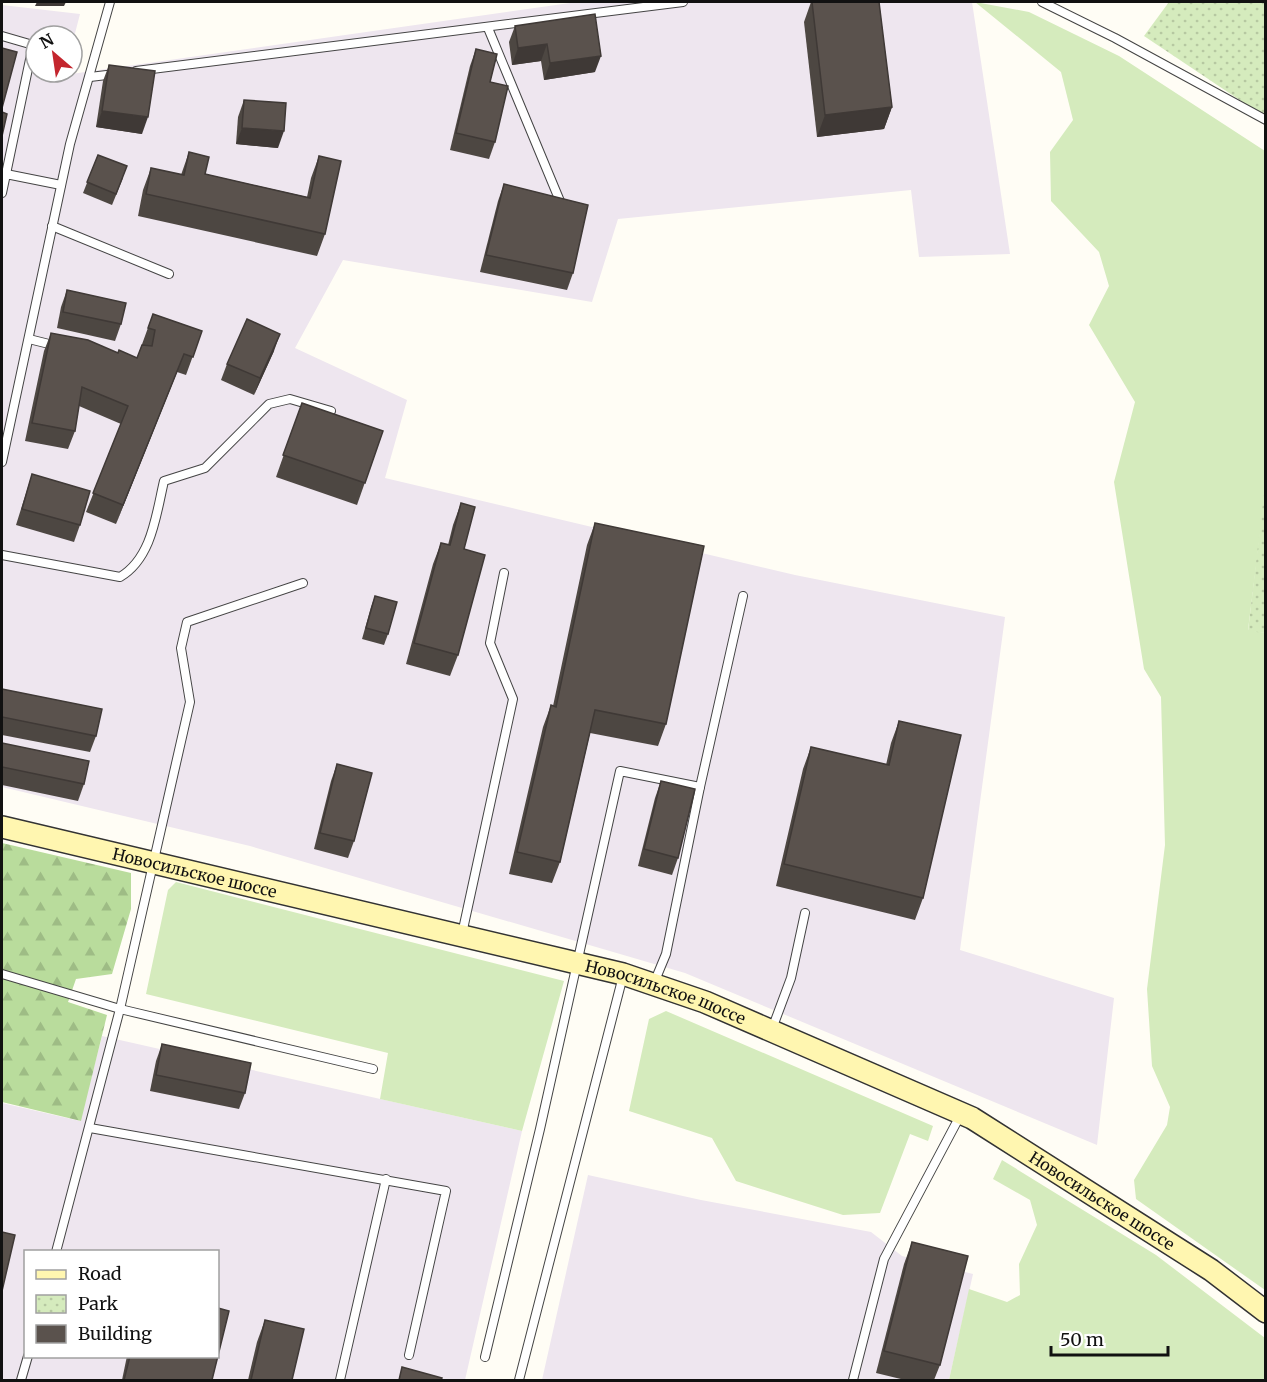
<svg xmlns="http://www.w3.org/2000/svg" width="1267" height="1382" viewBox="0 0 1267 1382" font-family="Merriweather,serif">
<style>
.industrial{fill:#eee6ef;fill-rule:evenodd}
.grass{fill:#d5ebbd}
.forest{fill:url(#forest-firs)}
.park{fill:url(#park-dots)}
.lines{fill:none;stroke-linecap:round;stroke-linejoin:round}
.lane-casing{stroke:#444;stroke-width:10}
.secondary-casing{stroke:#333;stroke-width:24}
.lane{stroke:#fff;stroke-width:8}
.secondary{stroke:#fff6b0;stroke-width:21}
.wall{fill:#4d4742}
.shaded-wall{fill:#3f3936}
.building{fill:#5a524d;stroke:#3f3936;stroke-width:1.5}
.labels{text-anchor:middle;stroke-width:6;stroke-linejoin:round;paint-order:stroke}
.street-label{font-size:16px;fill:#111;stroke:#fff}
</style>
<defs>
<pattern id="forest-firs" width="22" height="20" patternUnits="userSpaceOnUse" patternTransform="scale(1.5)"><rect width="22" height="20" fill="#b9dc9c"/><path d="M5 1l3.5 6h-7zM16 11l3.5 6h-7z" fill="#9ebc85"/></pattern>
<pattern id="park-dots" width="8" height="8" patternUnits="userSpaceOnUse" patternTransform="scale(1.5)"><rect width="8" height="8" fill="#d5ebbd"/><path d="M2 2h.1M6 6h.1" fill="none" stroke="#b6c8a1" stroke-width="1.8" stroke-linecap="round"/></pattern>
</defs>
<rect width="100%" height="100%" fill="#fffdf5"/>
<g class="industrial">
<polygon points="577,2 972,2 1010,254 919,257 911,190 618,219 592,302 343,260 295,348 407,400 385,478 795,575 1005,617 960,950 1114,998 1097,1145 685,973 250,846 2,787 2,5 80,14 72,45 72,36 36,36 36,72 65,72 64,75"/>
<path d="M 102,1036 L 522,1131 L 465,1380 L 2,1380 L 2,1103 L 80,1121 ZM 26,1252 L 218,1252 L 218,1356 L 26,1356 Z"/>
<polygon points="588,1175 701,1200 871,1232 902,1256 973,1274 949,1380 542,1380"/>
</g>
<g class="grass">
<polygon points="975,2 1029,12 1119,56 1265,151 1266,486 1248,630 1266,633 1265,1290 1136,1199 1134,1180 1167,1125 1170,1107 1152,1066 1147,989 1165,845 1161,697 1144,669 1114,482 1135,402 1089,325 1109,286 1099,252 1051,201 1050,152 1073,120 1061,72"/>
<polygon points="176,882 564,981 522,1131 380,1099 388,1053 146,994 168,890"/>
<polygon points="666,1011 933,1126 928,1141 910,1134 880,1213 843,1215 736,1181 712,1138 629,1111 649,1019"/>
<polygon points="1002,1160 1156,1255 1265,1338 1265,1380 949,1380 969,1289 1007,1302 1020,1295 1019,1264 1037,1225 1030,1200 993,1179"/>
</g>
<polygon class="forest" points="2,843 131,873 131,909 112,974 76,979 68,1002 107,1015 81,1121 2,1102"/>
<g class="park">
<polygon points="1169,2 1265,2 1265,117 1144,36"/>
<polygon points="1265,486 1265,633 1248,631"/>
</g>
<g class="lines">
<defs>
<g id="lane">
<polyline points="1042,2 1115,38 1266,120"/>
<polyline points="488,28 562,206"/>
<polyline points="2,36 33,45 6,174 2,173"/>
<polyline points="136,71 683,2"/>
<polyline points="90,77 115,74"/>
<polyline points="2,193 6,174 61,185"/>
<polyline points="52,226 169,274"/>
<polyline points="29,339 57,346"/>
<polyline points="2,462 70,144 110,2"/>
<path d="M 2,555 L 120,577 C 152,558 156,515 164,481 L 205,468 L 269,404 L 290,399 L 331,411"/>
<polyline points="700,787 743,596"/>
<polyline points="462,934 513,699 490,643 504,573"/>
<polyline points="2,974 120,1009 373,1069"/>
<polyline points="772,1029 791,978 805,913"/>
<polyline points="90,1128 446,1191 409,1355"/>
<polyline points="56,1252 120,1009 190,702 181,648 187,622 303,583"/>
<polyline points="485,1357 540,1129 620,771 700,787 666,954 654,983"/>
<polyline points="21,1380 28,1356"/>
<polyline points="340,1380 386,1179"/>
<polyline points="519,1380 623,976"/>
<polyline points="853,1380 884,1259 961,1114"/>
</g>
<g id="secondary">
<path id="s1" d="M 2,827 L 623,974 L 705,1002 L 972,1118 L 1211,1270 L 1266,1312"/>
</g>
</defs>
<use href="#lane" class="lane-casing"/>
<use href="#secondary" class="secondary-casing"/>
<use href="#lane" class="lane"/>
<use href="#secondary" class="secondary"/>
</g>
<g class="wall">
<polygon points="811,2 879,2 892,107 884,129 817,137 804,22"/>
<polygon points="515,26 595,72 544,80 541,61 512,65 509,42"/>
<polygon points="476,49 490,82 495,142 489,159 450,150 470,66"/>
<polygon points="109,65 142,134 96,127 103,81"/>
<polygon points="244,100 278,148 236,144 238,117"/>
<polygon points="189,152 205,174 307,197 311,178 319,156 325,234 317,256 138,216 143,190 151,168 181,175"/>
<polygon points="98,155 123,178 112,205 83,193"/>
<polygon points="504,184 573,273 567,290 480,272 498,201"/>
<polygon points="67,290 121,324 115,341 57,328 61,307"/>
<polygon points="153,314 202,331 186,375 177,372 116,524 86,512 121,424 79,406 75,431 68,449 25,441 44,351 51,333 118,353 137,358"/>
<polygon points="274,351 254,395 221,380 227,364"/>
<polygon points="302,403 383,431 357,505 276,477"/>
<polygon points="32,474 80,525 74,542 16,525"/>
<polygon points="461,503 464,549 458,655 450,676 406,664 433,564 441,543 448,545 453,525"/>
<polygon points="595,523 666,724 658,746 590,733 560,862 552,883 509,874 543,727 551,705 553,706 587,545"/>
<polygon points="375,596 388,634 384,645 362,639 371,607"/>
<polygon points="2,689 96,736 90,752 2,735"/>
<polygon points="899,721 923,898 915,920 776,886 803,769 811,747 886,765 891,743"/>
<polygon points="2,743 84,784 78,801 2,785"/>
<polygon points="337,764 354,841 348,858 314,849 331,781"/>
<polygon points="661,781 678,858 672,875 638,866 655,798"/>
<polygon points="162,1044 245,1093 239,1109 150,1091 156,1061"/>
<polygon points="912,1242 940,1365 934,1380 905,1380 876,1373 904,1264"/>
<polygon points="265,1320 292,1380 248,1380 257,1342"/>
<polygon points="127,1356 218,1356 212,1380 122,1380"/>
</g>
<g class="shaded-wall">
<polygon points="37,2 66,2 64,6 35,6"/>
<polygon points="547,44 541,61 512,65 518,48"/>
<polygon points="601,56 595,72 544,80 550,63"/>
<polygon points="892,107 884,129 817,137 825,115"/>
<polygon points="102,111 148,117 142,134 96,127"/>
<polygon points="242,128 284,131 278,148 236,144"/>
<polygon points="280,334 274,351 254,395 260,378"/>
<polygon points="184,354 177,372 116,524 123,505"/>
</g>
<g class="building">
<polygon points="812,2 879,2 892,107 825,115"/>
<polygon points="595,14 601,56 550,63 547,44 518,48 515,26"/>
<polygon points="2,48 17,52 2,108"/>
<polygon points="476,49 497,54 490,82 508,86 495,142 456,133"/>
<polygon points="109,65 155,71 148,117 102,111"/>
<polygon points="244,100 286,103 284,131 242,128"/>
<polygon points="2,112 7,114 2,136"/>
<polygon points="189,152 209,157 205,174 310,198 319,156 341,161 325,234 146,194 151,168 184,175"/>
<polygon points="98,155 127,166 116,194 87,182"/>
<polygon points="504,184 588,205 573,273 486,255"/>
<polygon points="67,290 126,303 121,324 63,312"/>
<polygon points="153,314 202,331 193,357 184,354 123,505 93,493 128,406 82,387 75,431 32,423 51,333 88,340 118,353 119,350 137,358 142,345 152,346 155,330 148,328"/>
<polygon points="247,319 280,334 260,378 227,364"/>
<polygon points="302,403 383,431 365,483 283,455"/>
<polygon points="32,474 90,491 80,525 22,509"/>
<polygon points="461,503 475,507 464,549 485,555 458,655 414,643 441,543 450,545"/>
<polygon points="595,523 704,546 666,724 595,710 560,862 517,852 551,705 556,707"/>
<polygon points="375,596 397,602 388,634 366,628"/>
<polygon points="2,689 102,709 96,736 2,717"/>
<polygon points="899,721 961,735 923,898 784,864 811,747 889,765"/>
<polygon points="2,743 89,761 84,784 2,767"/>
<polygon points="337,764 372,773 354,841 320,833"/>
<polygon points="661,781 695,789 678,858 644,849"/>
<polygon points="162,1044 251,1063 245,1093 156,1075"/>
<polygon points="2,1232 15,1235 2,1291"/>
<polygon points="912,1242 968,1256 940,1365 884,1351"/>
<polygon points="218,1308 229,1311 212,1380 124,1380 130,1356 218,1356"/>
<polygon points="265,1320 304,1329 292,1380 251,1380"/>
<polygon points="402,1367 442,1378 441,1380 399,1380"/>
</g>
<g class="labels">
<g class="street-label">
<text dy="6" stroke="none"><textPath href="#s1" startOffset="198">Новосильское шоссе</textPath></text>
<text dy="6" stroke="none"><textPath href="#s1" startOffset="684">Новосильское шоссе</textPath></text>
<text dy="6" stroke="none"><textPath href="#s1" startOffset="1170">Новосильское шоссе</textPath></text>
</g>
</g>
<rect width="1267" height="1382" fill="none" stroke="#111111" stroke-width="6"/>
<rect x="24" y="1250" width="195" height="108" fill="#ffffff" stroke="#a0a0a0" stroke-width="1.5"/>
<rect x="36" y="1270" width="30" height="9" fill="#fff6b0" stroke="#a0a0a0" stroke-width="1.5"/>
<text x="78" y="1280" font-size="18" fill="#111111">Road</text>
<rect x="36" y="1295" width="30" height="18" fill="url(#park-dots)" stroke="#a0a0a0" stroke-width="1.5"/>
<text x="78" y="1310" font-size="18" fill="#111111">Park</text>
<rect x="36" y="1325" width="30" height="18" fill="#5a524d" stroke="#a0a0a0" stroke-width="1.5"/>
<text x="78" y="1340" font-size="18" fill="#111111">Building</text>
<g transform="translate(54 54) rotate(331)"><circle r="28" fill="#ffffff" stroke="#a0a0a0" stroke-width="1.5"/>
<path d="M0-4.5L10 22L0 15L-10 22Z" fill="#c4262e"/>
<text y="-9" font-size="16" font-weight="bold" text-anchor="middle" fill="#111111">N</text>
</g>
<path d="M1051 1346v9h117v-9" fill="none" stroke="#111111" stroke-width="3"/>
<text x="1060" y="1346" font-size="18" fill="#111111" stroke="#ffffff" stroke-width="4.5" paint-order="stroke">50 m</text>
</svg>
